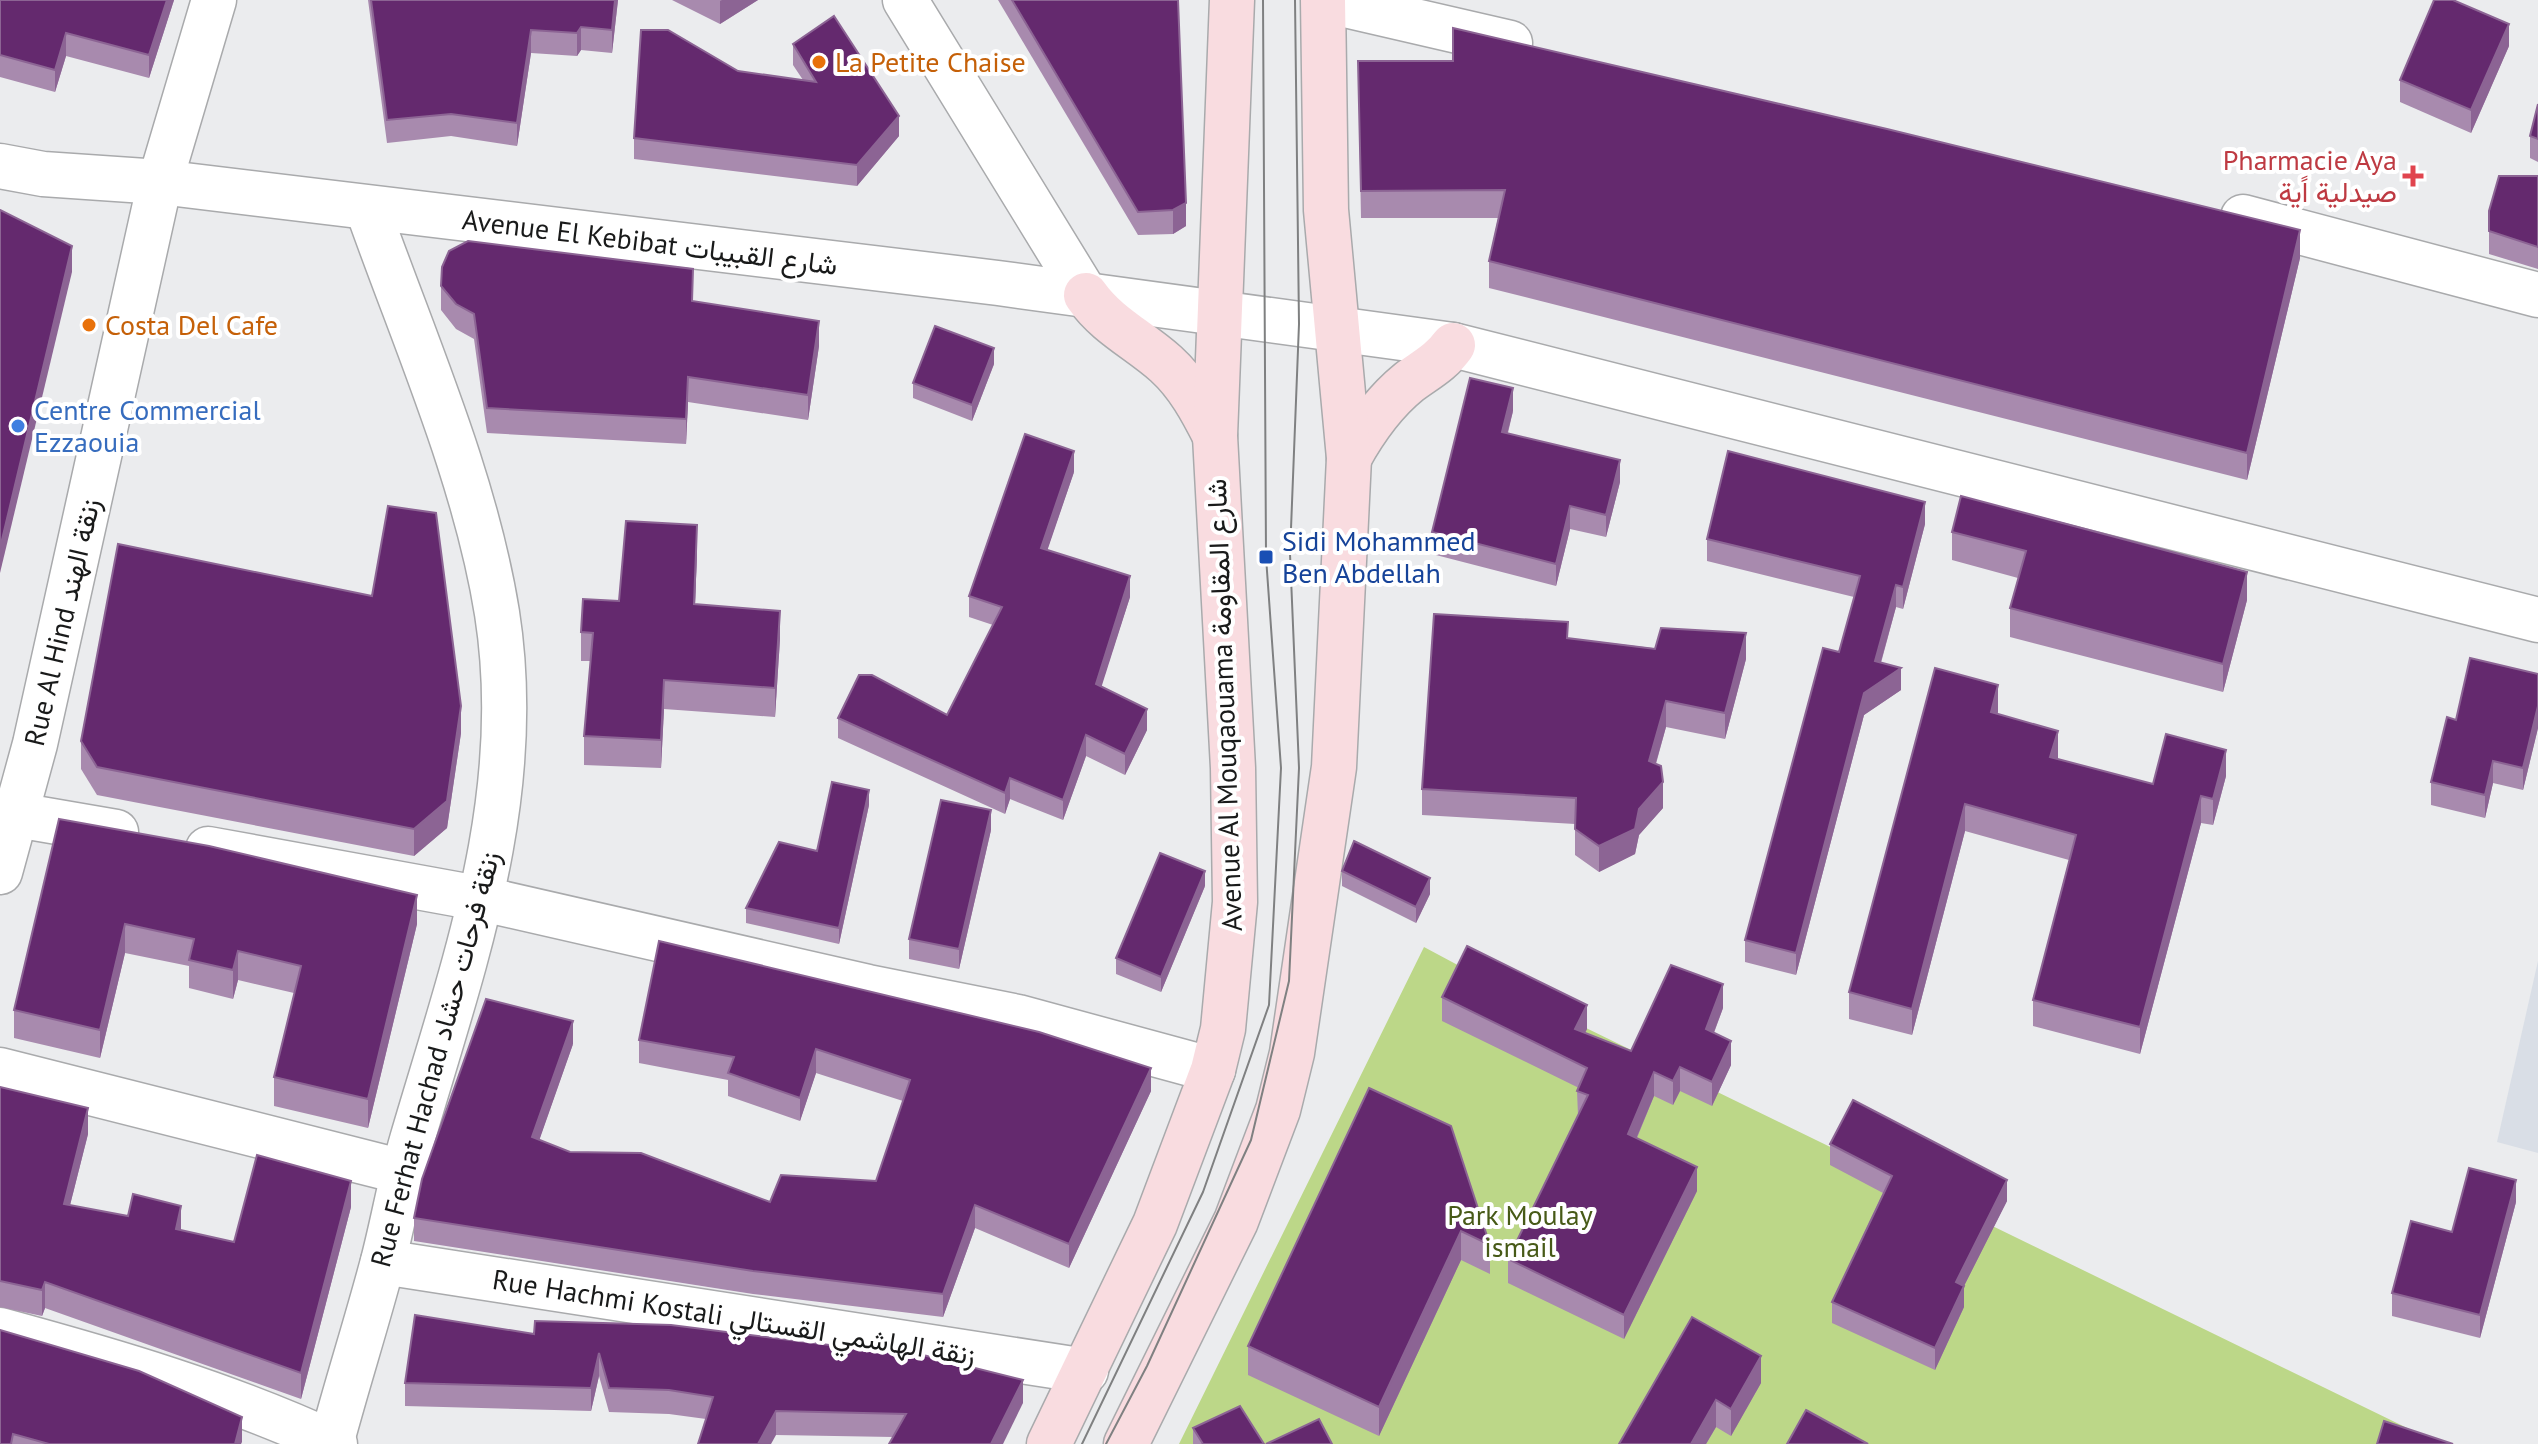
<svg xmlns="http://www.w3.org/2000/svg" width="2538" height="1444" viewBox="0 0 2538 1444" font-family="'PT Sans',Vazirmatn,sans-serif">
<style>
.built{fill:#d9dee6}
.green{fill:#bcd788}
.lines{fill:none;stroke-linecap:round;stroke-linejoin:round}
.minor-casing{stroke:#a9aaac;stroke-width:47}
.tertiary-casing{stroke:#a9aaac;stroke-width:47}
.secondary-casing{stroke:#a9aaac;stroke-width:47}
.minor{stroke:#fff;stroke-width:44}
.tertiary{stroke:#fff;stroke-width:44}
.secondary{stroke:#f9dce0;stroke-width:44}
.tram{stroke:#7f8081;stroke-width:2}
.wall{fill:#a88aae}
.shaded-wall{fill:#8c6494}
.building{fill:#64296e;stroke:#8c6494;stroke-width:2}
.food-dot{fill:#e8710a;stroke:#fff;stroke-width:3}
.health-dot{fill:#e0444e;stroke:#fff;stroke-width:3}
.shop-dot{fill:#3f7fe0;stroke:#fff;stroke-width:3}
.transit-dot{fill:#1a4fb4;stroke:#fff;stroke-width:3}
.labels{text-anchor:middle;stroke-width:8;stroke-linejoin:round;paint-order:stroke}
.food-label{font-size:28px;fill:#c56008;stroke:#fff;text-anchor:start}
.health-label{font-size:28px;fill:#be3a42;stroke:#fff;text-anchor:end}
.street-label{font-size:28px;fill:#191a1a;stroke:#fff}
.shop-label{font-size:28px;fill:#366cbe;stroke:#fff;text-anchor:start}
.transit-label{font-size:28px;fill:#164399;stroke:#fff;text-anchor:start}
.park-label{font-size:28px;fill:#475a17;stroke:#fff}
</style>
<rect width="100%" height="100%" fill="#ebecee"/>
<polygon class="built" points="2538,961 2538,1153 2497,1142"/>
<polygon class="green" points="1424,947 1467,970 2440,1444 1179,1444"/>
<g class="lines">
<defs>
<g id="minor">
<polyline points="1324,0 1510,43"/>
<polyline points="2243,217 2538,295"/>
<polyline points="17,815 116,832"/>
<polyline points="208,849 483,899 868,987 1018,1017 1213,1070"/>
<polyline points="0,872 35,744 160,182 214,0"/>
<polyline points="0,1070 403,1172"/>
<polyline points="383,1262 1086,1371"/>
<path d="M 0,1330 C 114,1361 227,1394 335,1444"/>
<path d="M 331,1444 C 347,1384 366,1325 382,1265 C 393,1224 400,1181 412,1140 C 463,966 526,797 497,613 C 475,476 414,340 368,210"/>
</g>
<g id="tertiary">
<polyline points="905,0 1086,295"/>
<polyline points="0,166 43,174 160,182 998,283 1453,345 2538,620"/>
</g>
<g id="secondary">
<path d="M 1086,295 C 1108,326 1138,339 1166,364 C 1188,384 1202,410 1215,436"/>
<path d="M 1349,458 C 1365,429 1383,403 1409,382 C 1425,370 1441,362 1453,345"/>
<polyline points="1049,1444 1155,1224 1213,1070 1223,1029 1235,902 1233,768 1215,436 1232,0"/>
<polyline points="1126,1444 1236,1221 1278,1110 1292,1053 1334,767 1349,458 1326,210 1323,0"/>
</g>
</defs>
<use href="#minor" class="minor-casing"/>
<use href="#tertiary" class="tertiary-casing"/>
<use href="#secondary" class="secondary-casing"/>
<use href="#minor" class="minor"/>
<use href="#tertiary" class="tertiary"/>
<use href="#secondary" class="secondary"/>
<g class="tram">
<polyline points="1082,1444 1203,1192 1269,1005 1281,768 1266,557 1263,0"/>
<polyline points="1106,1444 1147,1366 1251,1140 1289,981 1299,768 1290,554 1299,324 1295,0"/>
</g>
</g>
<g class="wall">
<polygon points="0,0 174,0 149,78 66,56 55,92 0,77"/>
<polygon points="368,0 618,0 612,53 581,50 577,56 531,53 517,146 451,136 387,143"/>
<polygon points="672,0 758,0 720,24"/>
<polygon points="998,0 1178,0 1186,226 1173,234 1138,235"/>
<polygon points="793,44 899,136 857,186 634,159 634,138 738,71 803,80 793,65"/>
<polygon points="2509,46 2471,133 2400,102 2400,80"/>
<polygon points="1358,61 2300,258 2247,480 1489,288 1489,261 1498,218 1361,218"/>
<polygon points="2538,104 2538,162 2530,158 2530,136"/>
<polygon points="2538,176 2538,269 2489,254 2489,211"/>
<polygon points="441,286 693,302 819,346 808,420 688,402 686,444 487,433 474,339 456,329 441,310"/>
<polygon points="994,364 972,421 913,398 913,383"/>
<polygon points="1513,411 1508,433 1620,482 1606,537 1570,529 1556,586 1432,554 1432,532"/>
<polygon points="1074,472 1047,550 1130,597 1101,686 1147,730 1125,775 1086,756 1063,820 1010,799 1005,814 838,738 838,718 947,715 993,625 969,617 969,596"/>
<polygon points="1925,524 1903,609 1896,607 1881,663 1901,690 1864,715 1796,975 1745,962 1745,940 1839,652 1854,597 1707,561 1707,539"/>
<polygon points="1952,532 2247,600 2223,692 2010,637 2010,608 2018,578 1952,560"/>
<polygon points="697,553 695,605 780,639 775,717 664,709 661,768 584,765 584,736 591,661 581,661 581,632 619,601"/>
<polygon points="1568,638 1746,659 1725,739 1666,727 1656,764 1663,808 1639,835 1635,854 1599,872 1575,855 1575,824 1422,815 1422,789"/>
<polygon points="2538,674 2538,728 2523,790 2493,783 2485,818 2431,805 2431,782 2456,720"/>
<polygon points="1998,712 1998,714 2057,759 2153,784 2226,776 2213,825 2201,823 2140,1054 2033,1026 2033,1000 2069,860 1965,831 1912,1035 1849,1019 1849,992"/>
<polygon points="461,733 447,828 414,856 97,795 81,769 81,741"/>
<polygon points="869,805 839,944 746,923 746,908 817,851"/>
<polygon points="59,819 417,924 368,1128 274,1106 274,1077 294,993 238,980 233,999 189,988 189,966 125,953 100,1058 14,1038 14,1010"/>
<polygon points="991,830 959,969 909,959 909,939"/>
<polygon points="1342,871 1430,894 1416,923 1342,886"/>
<polygon points="1205,886 1161,992 1116,974 1116,958"/>
<polygon points="659,941 1151,1091 1069,1268 975,1228 943,1317 753,1294 414,1241 414,1218 573,1044 539,1140 570,1152 770,1202 876,1181 903,1101 816,1073 800,1121 728,1096 728,1080 639,1063 639,1040"/>
<polygon points="1442,997 1587,1029 1585,1033 1631,1051 1723,1008 1714,1033 1731,1065 1712,1106 1680,1091 1673,1105 1654,1096 1637,1138 1697,1191 1624,1339 1508,1283 1508,1259 1578,1115 1577,1091 1579,1088 1442,1021"/>
<polygon points="0,1087 88,1134 70,1205 234,1242 351,1207 301,1399 45,1308 42,1316 0,1307"/>
<polygon points="1369,1088 1490,1245 1490,1274 1461,1260 1379,1436 1248,1375 1248,1346"/>
<polygon points="1830,1144 2007,1201 1964,1286 1964,1307 1935,1370 1832,1323 1832,1302 1883,1193 1830,1165"/>
<polygon points="2516,1202 2480,1338 2392,1316 2392,1293 2452,1232"/>
<polygon points="1692,1317 1761,1383 1731,1436 1716,1427 1706,1444 1619,1444"/>
<polygon points="0,1330 241,1444 0,1444"/>
<polygon points="534,1334 1023,1403 893,1437 776,1435 706,1419 669,1414 609,1412 599,1376 591,1411 405,1406 405,1383"/>
<polygon points="1193,1428 1264,1444 1193,1444"/>
</g>
<g class="shaded-wall">
<polygon points="167,0 174,0 149,78 149,55"/>
<polygon points="615,0 618,0 612,53 612,30"/>
<polygon points="722,0 758,0 720,24 720,1"/>
<polygon points="2509,24 2509,46 2471,133 2471,110"/>
<polygon points="581,27 581,50 577,56 577,33"/>
<polygon points="531,30 531,53 517,146 517,123"/>
<polygon points="66,33 66,56 55,92 55,70"/>
<polygon points="899,116 899,136 857,186 857,165"/>
<polygon points="1186,203 1186,226 1173,234 1173,210"/>
<polygon points="2300,230 2300,258 2247,480 2247,453"/>
<polygon points="72,246 72,272 0,573 0,548"/>
<polygon points="819,321 819,346 808,420 808,395"/>
<polygon points="994,348 994,364 972,421 972,405"/>
<polygon points="688,377 688,402 686,444 686,419"/>
<polygon points="1513,388 1513,411 1502,454 1502,432"/>
<polygon points="1074,451 1074,472 1041,569 1041,548"/>
<polygon points="1620,460 1620,482 1606,537 1606,515"/>
<polygon points="1925,502 1925,524 1903,609 1903,587"/>
<polygon points="1570,506 1570,529 1556,586 1556,564"/>
<polygon points="697,525 697,553 694,633 694,604"/>
<polygon points="2247,572 2247,600 2223,692 2223,664"/>
<polygon points="1130,576 1130,597 1096,704 1096,684"/>
<polygon points="1896,585 1896,607 1875,683 1875,661"/>
<polygon points="780,611 780,639 775,717 775,688"/>
<polygon points="1746,633 1746,659 1725,739 1725,713"/>
<polygon points="1901,668 1901,690 1864,715 1796,975 1796,953 1864,693"/>
<polygon points="664,680 664,709 661,768 661,740"/>
<polygon points="1998,685 1998,712 1991,739 1991,712"/>
<polygon points="1666,701 1666,727 1649,787 1649,761"/>
<polygon points="461,706 461,733 447,828 414,856 414,829"/>
<polygon points="2538,706 2538,728 2523,790 2523,768"/>
<polygon points="1147,709 1147,730 1125,775 1125,754"/>
<polygon points="2058,731 2058,758 2050,784 2050,757"/>
<polygon points="1086,735 1086,756 1063,820 1063,800"/>
<polygon points="2226,750 2226,776 2213,825 2213,799"/>
<polygon points="2493,761 2493,783 2485,818 2485,795"/>
<polygon points="1010,778 1010,799 1005,814 1005,793"/>
<polygon points="1663,782 1663,808 1639,835 1635,854 1599,872 1599,846"/>
<polygon points="869,790 869,805 839,944 839,928"/>
<polygon points="2201,796 2201,823 2140,1054 2140,1027"/>
<polygon points="1965,804 1965,831 1912,1035 1912,1009"/>
<polygon points="991,810 991,830 959,969 959,949"/>
<polygon points="1205,871 1205,886 1161,992 1161,977"/>
<polygon points="1430,878 1430,894 1416,923 1416,907"/>
<polygon points="417,895 417,924 368,1128 368,1099"/>
<polygon points="125,924 125,953 100,1058 100,1030"/>
<polygon points="238,951 238,980 233,999 233,970"/>
<polygon points="1723,984 1723,1008 1706,1053 1706,1029"/>
<polygon points="1587,1005 1587,1029 1575,1052 1575,1029"/>
<polygon points="573,1021 573,1044 532,1161 532,1137"/>
<polygon points="1731,1041 1731,1065 1712,1106 1712,1082"/>
<polygon points="816,1049 816,1073 800,1121 800,1098"/>
<polygon points="1680,1067 1680,1091 1673,1105 1673,1081"/>
<polygon points="1151,1068 1151,1091 1069,1268 1069,1244"/>
<polygon points="1654,1072 1654,1096 1628,1158 1628,1134"/>
<polygon points="88,1108 88,1134 64,1229 64,1204"/>
<polygon points="1697,1167 1697,1191 1624,1339 1624,1315"/>
<polygon points="2007,1180 2007,1201 1964,1286 1964,1307 1935,1370 1935,1348 1956,1282"/>
<polygon points="2516,1180 2516,1202 2480,1338 2480,1315"/>
<polygon points="351,1181 351,1207 301,1399 301,1373"/>
<polygon points="975,1205 975,1228 943,1317 943,1294"/>
<polygon points="181,1206 181,1232 176,1229"/>
<polygon points="1461,1231 1461,1260 1379,1436 1379,1407"/>
<polygon points="45,1282 45,1308 42,1316 42,1290"/>
<polygon points="599,1353 599,1376 591,1411 591,1388"/>
<polygon points="1761,1356 1761,1383 1731,1436 1731,1409"/>
<polygon points="1023,1380 1023,1403 1003,1444 991,1444"/>
<polygon points="1716,1400 1716,1427 1706,1444 1691,1444"/>
<polygon points="776,1411 776,1435 771,1444 758,1444"/>
<polygon points="242,1417 242,1442 241,1444 235,1444"/>
</g>
<g class="building">
<polygon points="0,0 167,0 149,55 66,33 55,70 0,55"/>
<polygon points="371,0 615,0 612,30 581,27 577,33 531,30 517,123 451,114 387,120"/>
<polygon points="1012,0 1178,0 1186,203 1173,210 1138,212"/>
<polygon points="2434,0 2453,0 2509,24 2471,110 2400,80"/>
<polygon points="834,16 899,116 857,165 634,138 641,30 668,30 738,71 816,82 793,44"/>
<polygon points="1453,28 1887,129 2300,230 2247,453 1489,261 1505,190 1361,191 1358,61 1453,61"/>
<polygon points="2538,104 2538,139 2530,136"/>
<polygon points="2499,176 2538,176 2538,247 2489,231 2489,211"/>
<polygon points="0,210 72,246 0,548"/>
<polygon points="468,241 693,269 692,301 819,321 808,395 688,377 686,419 487,408 474,314 456,304 441,286 442,267 449,251"/>
<polygon points="935,326 994,348 972,405 913,383"/>
<polygon points="1470,378 1513,388 1502,432 1620,460 1606,515 1570,506 1556,564 1432,532"/>
<polygon points="1025,434 1074,451 1041,548 1130,576 1096,684 1147,709 1125,754 1086,735 1063,800 1010,778 1005,793 838,718 859,675 872,675 947,715 1002,607 969,596"/>
<polygon points="1728,451 1925,502 1903,587 1896,585 1875,661 1901,668 1864,693 1796,953 1745,940 1823,648 1839,652 1860,576 1707,539"/>
<polygon points="1961,496 2247,572 2223,664 2010,608 2026,551 1952,532"/>
<polygon points="388,506 436,513 461,706 447,801 414,829 97,767 81,741 118,544 372,596"/>
<polygon points="626,521 697,525 694,604 780,611 775,688 664,680 661,740 584,736 593,633 581,632 583,599 619,601"/>
<polygon points="1434,614 1568,622 1567,638 1655,649 1661,628 1746,633 1725,713 1666,701 1649,761 1661,766 1663,782 1639,809 1635,829 1599,846 1575,829 1576,798 1422,789"/>
<polygon points="2470,658 2538,674 2538,706 2523,768 2493,761 2485,795 2431,782 2447,717 2456,720"/>
<polygon points="1935,668 1998,685 1991,712 2058,731 2050,757 2153,784 2166,734 2226,750 2213,799 2201,796 2140,1027 2033,1000 2076,835 1965,804 1912,1009 1849,992"/>
<polygon points="832,782 869,790 839,928 746,908 779,842 817,851"/>
<polygon points="941,800 991,810 959,949 909,939"/>
<polygon points="59,819 209,846 417,895 368,1099 274,1077 301,966 238,951 233,970 189,960 194,939 125,924 100,1030 14,1010"/>
<polygon points="1354,841 1430,878 1416,907 1342,871"/>
<polygon points="1160,853 1205,871 1161,977 1116,958"/>
<polygon points="659,941 1039,1032 1151,1068 1069,1244 975,1205 943,1294 753,1271 414,1218 422,1179 486,999 573,1021 532,1137 570,1152 641,1153 770,1202 781,1175 876,1181 910,1080 816,1049 800,1098 728,1073 734,1057 639,1040"/>
<polygon points="1467,946 1587,1005 1575,1029 1631,1051 1671,965 1723,984 1706,1029 1731,1041 1712,1082 1680,1067 1673,1081 1654,1072 1628,1134 1697,1167 1624,1315 1508,1259 1588,1095 1577,1091 1587,1068 1442,997"/>
<polygon points="0,1087 88,1108 64,1204 128,1216 133,1194 181,1206 176,1229 234,1242 257,1155 351,1181 301,1373 45,1282 42,1290 0,1281"/>
<polygon points="1369,1088 1451,1126 1490,1245 1461,1231 1379,1407 1248,1346"/>
<polygon points="1853,1100 2007,1180 1956,1282 1964,1286 1935,1348 1832,1302 1892,1176 1830,1144"/>
<polygon points="2469,1168 2516,1180 2480,1315 2392,1293 2411,1221 2452,1232"/>
<polygon points="415,1315 534,1334 535,1321 671,1325 885,1352 887,1346 1023,1380 991,1444 889,1444 906,1414 776,1411 758,1444 698,1444 713,1397 669,1390 609,1388 599,1353 591,1388 405,1383"/>
<polygon points="1692,1317 1761,1356 1731,1409 1716,1400 1691,1444 1619,1444"/>
<polygon points="0,1330 139,1371 242,1417 235,1444 49,1444 13,1434 11,1444 0,1444"/>
<polygon points="1240,1406 1264,1444 1203,1444 1193,1428"/>
<polygon points="1806,1410 1868,1444 1787,1444"/>
<polygon points="1319,1419 1332,1444 1266,1444"/>
<polygon points="2384,1421 2453,1444 2377,1444"/>
</g>
<g class="food-dot">
<circle cx="819" cy="62" r="8"/>
<circle cx="89" cy="325" r="8"/>
</g>
<path class="health-dot" d="M2409 164h8v8h8v8h-8v8h-8v-8h-8v-8h8z"/>
<circle class="shop-dot" cx="18" cy="426" r="8"/>
<rect class="transit-dot" x="1258" y="549" width="16" height="16" rx="4"/>
<g class="labels">
<g class="food-label">
<text x="835" y="72">La Petite Chaise</text>
<text x="105" y="335">Costa Del Cafe</text>
</g>
<g class="health-label">
<text x="2397" y="170">Pharmacie Aya<tspan x="2397" dy="32">صيدلية اًية</tspan></text>
</g>
<g class="street-label">
<text transform="translate(650 242) rotate(7)" y="10">Avenue El Kebibat شارع القبيبات</text>
<text transform="translate(62 622) rotate(-77)" y="10">Rue Al Hind زنقة الهند</text>
<text transform="translate(1224 705) rotate(-92)" y="10">Avenue Al Mouqaouama شارع المقاومة</text>
<text transform="translate(435 1059) rotate(-75)" y="10">Rue Ferhat Hachad زنقة فرحات حشاد</text>
<text transform="translate(734 1317) rotate(9)" y="10">Rue Hachmi Kostali زنقة الهاشمي القستالي</text>
</g>
<g class="shop-label">
<text x="34" y="420">Centre Commercial<tspan x="34" dy="32">Ezzaouia</tspan></text>
</g>
<g class="transit-label">
<text x="1282" y="551">Sidi Mohammed<tspan x="1282" dy="32">Ben Abdellah</tspan></text>
</g>
<g class="park-label">
<text x="1520" y="1225">Park Moulay<tspan x="1520" dy="32">ismail</tspan></text>
</g>
</g>
</svg>
